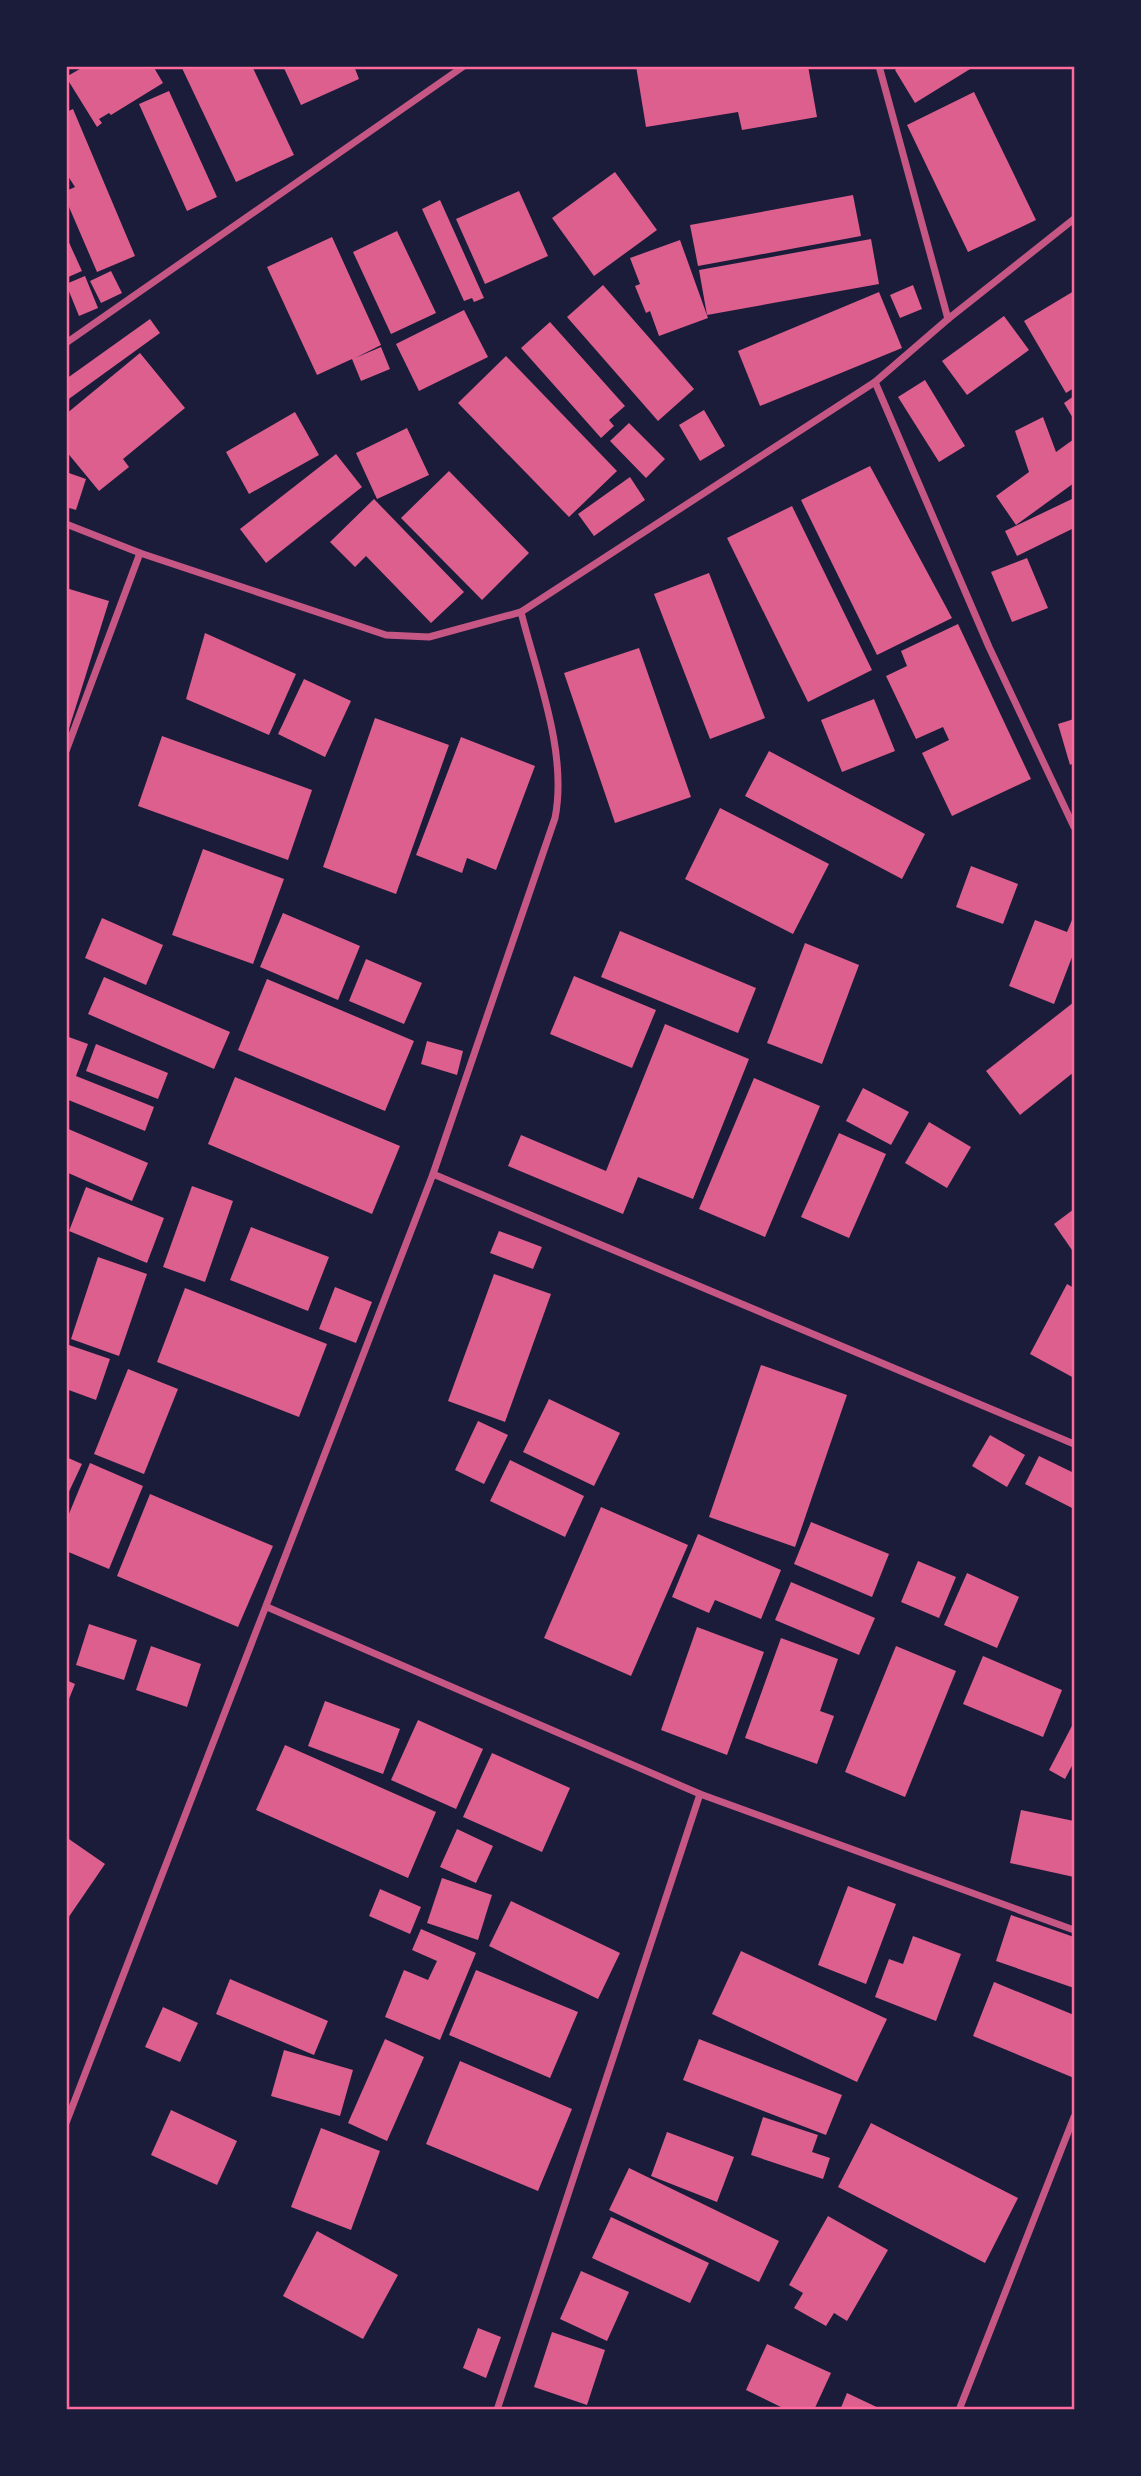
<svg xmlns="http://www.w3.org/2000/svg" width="1141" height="2476" viewBox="0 0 1141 2476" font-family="'IBM Plex Sans',sans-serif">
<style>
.building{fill:#dd5f8e}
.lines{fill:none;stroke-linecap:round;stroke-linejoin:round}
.minor{stroke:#c65784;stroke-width:7}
.neatline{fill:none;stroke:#ff6b9d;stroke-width:2.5}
</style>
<rect width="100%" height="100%" fill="#1b1b3a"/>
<g class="building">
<polygon points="85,66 87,69 91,66 153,66 163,83 111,115 109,113 99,119 102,123 97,127 66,77"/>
<polygon points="181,66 252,66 294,155 236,182"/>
<polygon points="283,66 354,66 359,79 301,105"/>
<polygon points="636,66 808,66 817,117 742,130 738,112 646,127"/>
<polygon points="901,66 975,66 915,103 895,70"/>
<polygon points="169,91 217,197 187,211 139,104"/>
<polygon points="974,92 1036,220 968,252 907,125"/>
<polygon points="73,109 135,256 97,272 66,200 66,191 75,187 66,173 66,112"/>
<polygon points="615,172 657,230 594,276 552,218"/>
<polygon points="519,191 548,256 485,284 456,219"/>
<polygon points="853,195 861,236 698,266 690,225"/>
<polygon points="440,200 484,298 474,302 472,298 464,301 422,209"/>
<polygon points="397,231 436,313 391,334 353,252"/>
<polygon points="66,236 82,271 66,278"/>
<polygon points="332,237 381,345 355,358 381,347 390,369 361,381 352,359 317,375 267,267"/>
<polygon points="871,239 879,284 707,315 699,270"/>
<polygon points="680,240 708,318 659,336 650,311 646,313 635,286 640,284 630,258"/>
<polygon points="111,271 122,293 101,303 90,281"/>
<polygon points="85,276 98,308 79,316 66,284"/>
<polygon points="603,285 694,389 658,421 567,317"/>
<polygon points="913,285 922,309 900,318 890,295"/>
<polygon points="1074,291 1074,388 1066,393 1024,321"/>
<polygon points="879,292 902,348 760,406 738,351"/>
<polygon points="464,310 488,357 419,391 396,344"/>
<polygon points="1004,316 1029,350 967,395 942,361"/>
<polygon points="150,319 160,333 66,401 66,379"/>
<polygon points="550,322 625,406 609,420 614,426 601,438 521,348"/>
<polygon points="140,353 185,408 123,459 129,467 99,491 66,451 66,414"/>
<polygon points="506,356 617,471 569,517 458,403"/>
<polygon points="925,380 965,446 939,462 898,397"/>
<polygon points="1074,396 1074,420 1064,403"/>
<polygon points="704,410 725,446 700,461 679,425"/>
<polygon points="295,412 319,455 249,494 226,452"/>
<polygon points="1043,417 1056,452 1074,439 1074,483 1016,525 996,496 1029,472 1015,431"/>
<polygon points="629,423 665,459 646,478 610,441"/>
<polygon points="407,428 429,475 377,499 356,453"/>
<polygon points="336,454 362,487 266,563 240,529"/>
<polygon points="870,466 952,618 877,655 801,500"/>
<polygon points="449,471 529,553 482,600 401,518"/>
<polygon points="66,472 86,479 76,510 66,507"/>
<polygon points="630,477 645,500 594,536 578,514"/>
<polygon points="1074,498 1074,528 1017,556 1005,531"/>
<polygon points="374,499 464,592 431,623 366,556 355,567 330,542"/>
<polygon points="792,506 872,670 808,702 727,538"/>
<polygon points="1027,558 1048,608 1012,622 991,572"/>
<polygon points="709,573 765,718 710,739 654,594"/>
<polygon points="66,588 109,601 67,735 66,735"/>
<polygon points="958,624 1031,779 952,816 922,753 949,740 943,727 916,739 886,676 907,666 901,651"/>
<polygon points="205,633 296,674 269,735 186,699"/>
<polygon points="639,648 691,797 615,823 564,673"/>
<polygon points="304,679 351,701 325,757 278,734"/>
<polygon points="874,699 895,751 842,772 821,720"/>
<polygon points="375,718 449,745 396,894 323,867"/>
<polygon points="1074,719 1074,763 1070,765 1058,724"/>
<polygon points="162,736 312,790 288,860 138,806"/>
<polygon points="461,737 535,766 496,870 467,858 462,873 416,855"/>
<polygon points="769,751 925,834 902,879 745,796"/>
<polygon points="720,808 829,864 793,934 685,879"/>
<polygon points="203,849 284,879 253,964 172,935"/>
<polygon points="971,866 1018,884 1003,924 956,907"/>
<polygon points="283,913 360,946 338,1000 260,967"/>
<polygon points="1074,915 1074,952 1054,1004 1009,986 1035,920 1067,932"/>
<polygon points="102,918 163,945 146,985 85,958"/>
<polygon points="620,931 756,988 738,1033 601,977"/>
<polygon points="805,943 859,965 822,1064 767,1043"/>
<polygon points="366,959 422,983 404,1024 349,1001"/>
<polygon points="574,976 656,1010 632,1068 550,1034"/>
<polygon points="104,977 230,1032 214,1069 88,1014"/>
<polygon points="267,979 414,1041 385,1111 238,1050"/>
<polygon points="1074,1002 1074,1072 1020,1115 986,1071"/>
<polygon points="665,1024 749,1059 693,1199 638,1177 623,1214 508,1166 521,1135 606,1171"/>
<polygon points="66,1036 88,1044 76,1076 154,1107 145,1131 66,1099"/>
<polygon points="427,1041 463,1051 457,1075 421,1064"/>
<polygon points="96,1044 168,1073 158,1099 86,1071"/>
<polygon points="235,1077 400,1146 372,1214 208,1144"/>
<polygon points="754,1078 820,1106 765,1237 699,1209"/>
<polygon points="863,1088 909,1112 891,1145 846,1121"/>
<polygon points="929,1122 971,1147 947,1188 905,1163"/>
<polygon points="66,1128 148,1163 132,1201 66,1172"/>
<polygon points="839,1133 886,1154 849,1238 801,1217"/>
<polygon points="192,1186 233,1201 205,1282 163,1267"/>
<polygon points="86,1187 164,1218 147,1263 69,1231"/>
<polygon points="1074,1209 1074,1253 1054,1224"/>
<polygon points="251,1227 329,1257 308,1311 230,1280"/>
<polygon points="499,1231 542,1247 533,1269 490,1253"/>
<polygon points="98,1257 147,1274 119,1356 71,1339"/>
<polygon points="494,1274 551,1294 505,1422 448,1401"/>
<polygon points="1067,1284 1074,1288 1074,1378 1030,1354"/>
<polygon points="335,1287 372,1302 356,1343 319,1329"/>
<polygon points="185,1288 327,1344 299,1417 157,1362"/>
<polygon points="66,1344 110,1359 96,1400 66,1389"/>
<polygon points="761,1365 847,1395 795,1547 709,1517"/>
<polygon points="128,1369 178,1389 144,1474 94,1454"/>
<polygon points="549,1399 620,1433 594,1486 523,1452"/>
<polygon points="478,1421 508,1435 484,1484 455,1470"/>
<polygon points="990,1435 1025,1455 1007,1487 972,1466"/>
<polygon points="1039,1456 1074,1473 1074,1509 1025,1484"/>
<polygon points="66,1457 82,1464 66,1498"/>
<polygon points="510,1460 584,1496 565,1537 490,1501"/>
<polygon points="90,1463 143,1486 109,1569 66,1551 66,1521"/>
<polygon points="150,1494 273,1546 238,1627 117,1576"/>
<polygon points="601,1507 688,1545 631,1676 544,1638"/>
<polygon points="811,1522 889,1554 872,1597 794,1564"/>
<polygon points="698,1534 781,1570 761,1619 715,1600 709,1613 672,1597"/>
<polygon points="918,1561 956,1577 939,1618 901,1602"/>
<polygon points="967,1573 1019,1597 997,1648 944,1625"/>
<polygon points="791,1582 875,1618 859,1655 775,1620"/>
<polygon points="89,1624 137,1640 124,1680 76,1665"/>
<polygon points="697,1627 764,1652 727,1755 661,1730"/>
<polygon points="781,1638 838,1659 820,1711 834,1716 817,1764 745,1738"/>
<polygon points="151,1646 201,1664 187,1707 136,1690"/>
<polygon points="896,1646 956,1671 905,1797 845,1772"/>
<polygon points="983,1656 1062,1690 1043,1737 963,1704"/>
<polygon points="66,1680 75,1684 67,1704 66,1704"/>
<polygon points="325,1701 400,1729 383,1774 308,1746"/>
<polygon points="418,1720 483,1749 456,1809 391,1780"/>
<polygon points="1074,1722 1074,1762 1065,1779 1049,1770"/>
<polygon points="285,1745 436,1812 408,1878 256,1810"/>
<polygon points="492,1753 570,1788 542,1852 463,1817"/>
<polygon points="1021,1810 1074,1821 1074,1877 1010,1863"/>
<polygon points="457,1829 493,1846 476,1883 440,1867"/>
<polygon points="66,1837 105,1864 66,1921"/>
<polygon points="442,1878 492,1895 478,1940 427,1923"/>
<polygon points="848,1886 896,1904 866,1984 818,1965"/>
<polygon points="380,1889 421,1907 410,1934 369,1916"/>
<polygon points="511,1901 620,1953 598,1999 489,1946"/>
<polygon points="1011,1915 1074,1937 1074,1988 996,1961"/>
<polygon points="421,1929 476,1953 440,2040 385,2017 404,1970 428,1980 437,1961 412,1950"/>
<polygon points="913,1936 961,1954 936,2021 875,1997 889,1959 903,1964"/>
<polygon points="741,1951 887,2019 857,2082 712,2014"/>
<polygon points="476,1970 578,2012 550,2078 449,2035"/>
<polygon points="230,1979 328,2021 314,2055 216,2014"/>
<polygon points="994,1982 1074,2015 1074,2078 973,2036"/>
<polygon points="163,2007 198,2023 180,2062 145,2047"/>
<polygon points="385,2039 424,2057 387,2141 348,2123"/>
<polygon points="699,2039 842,2095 826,2135 683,2080"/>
<polygon points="284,2050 353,2070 340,2116 271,2096"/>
<polygon points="460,2061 572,2109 538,2191 426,2144"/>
<polygon points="171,2110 237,2141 217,2185 151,2155"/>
<polygon points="763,2117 818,2135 812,2152 830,2158 823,2179 751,2155"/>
<polygon points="871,2123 1018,2198 985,2263 838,2187"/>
<polygon points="321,2128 380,2151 351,2230 291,2207"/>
<polygon points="667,2132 734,2157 717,2202 651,2176"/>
<polygon points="629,2168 779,2241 759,2282 609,2210"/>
<polygon points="828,2216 888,2250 847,2321 834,2313 826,2326 794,2308 803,2293 789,2285"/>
<polygon points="611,2217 709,2263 690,2303 592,2258"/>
<polygon points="317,2231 398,2275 363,2339 283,2296"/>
<polygon points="581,2271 629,2292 607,2341 560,2319"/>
<polygon points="478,2328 501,2337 486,2378 463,2368"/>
<polygon points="552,2332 605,2350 587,2405 534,2387"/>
<polygon points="767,2344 831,2373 814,2410 787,2410 746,2390"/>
<polygon points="847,2393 883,2410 840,2410"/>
</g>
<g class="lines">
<g class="minor">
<polyline points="879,66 948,319"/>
<polyline points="66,343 464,66"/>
<polyline points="875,382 989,647 1074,827"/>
<polyline points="66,524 140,553 386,635 429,637 521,612 875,382 948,319 1074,219"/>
<polyline points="66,751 140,553"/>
<polyline points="433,1174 1074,1444"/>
<polyline points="267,1607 700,1794 1074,1930"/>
<path d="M 66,2123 L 433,1174 L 555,818 C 568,753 537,676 521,612"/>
<polyline points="497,2410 700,1794"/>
<polyline points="959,2410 1074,2117"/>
</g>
</g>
<rect width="1141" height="2476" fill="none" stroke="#1b1b3a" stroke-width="136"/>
<rect x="68" y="68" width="1005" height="2340" class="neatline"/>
</svg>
